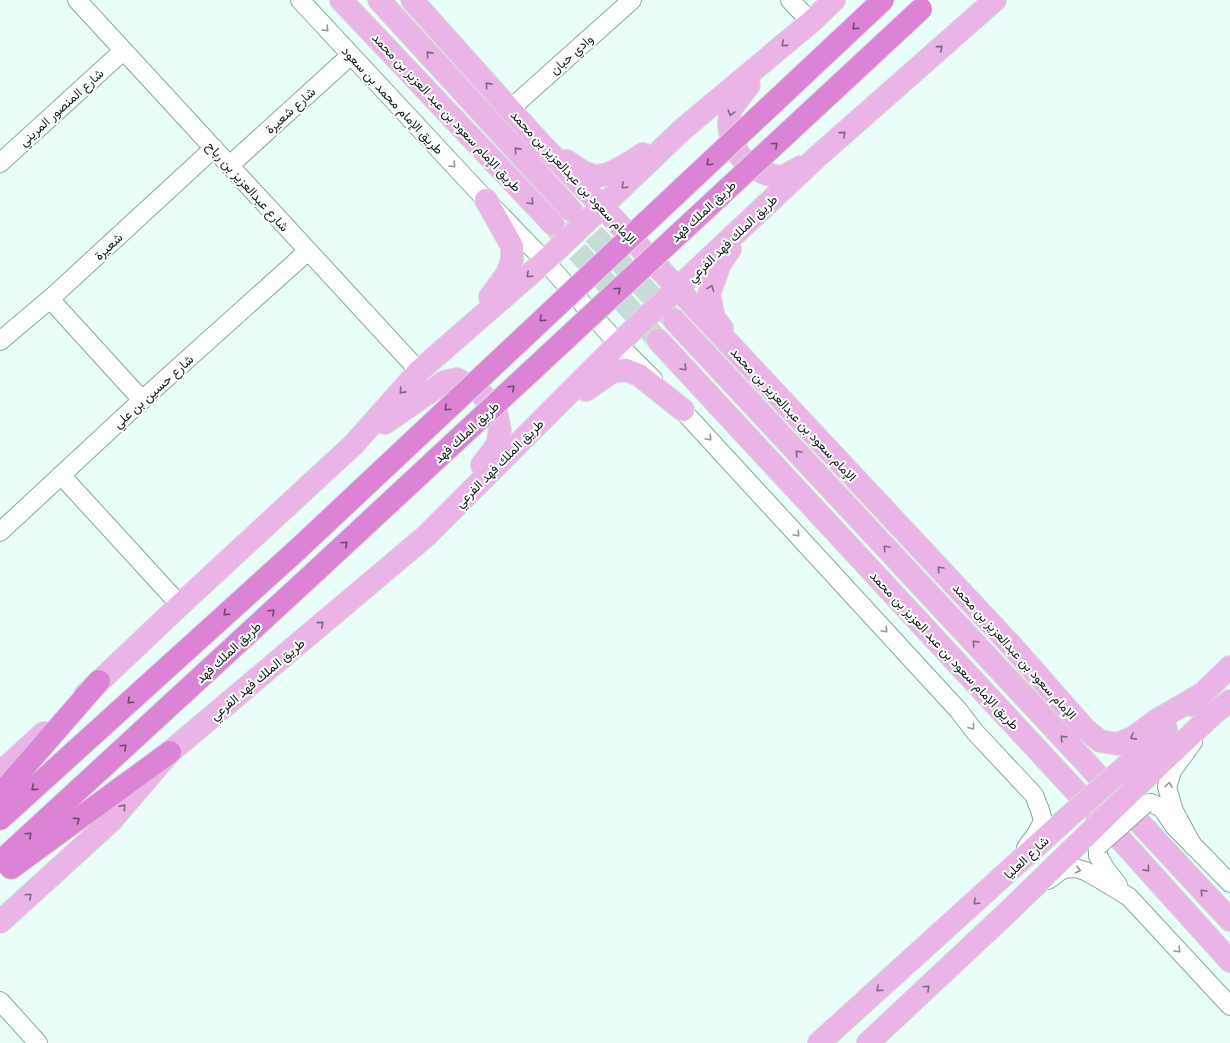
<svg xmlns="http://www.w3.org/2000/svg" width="1230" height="1043" viewBox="0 0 1230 1043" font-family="'PT Serif',Vazirmatn,serif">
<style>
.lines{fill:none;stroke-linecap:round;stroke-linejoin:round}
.major-tunnel{stroke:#c8dcd7;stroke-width:22;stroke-dasharray:22 11;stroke-linecap:butt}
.minor-casing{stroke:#87a8a0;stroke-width:20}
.major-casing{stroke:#d9dbda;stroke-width:24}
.highway-casing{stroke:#d9dbda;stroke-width:24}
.minor{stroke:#fff;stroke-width:18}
.major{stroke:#eab5e6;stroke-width:22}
.highway{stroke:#dc83d5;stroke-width:22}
.minor-bridge-casing{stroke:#87a8a0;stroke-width:20;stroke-linecap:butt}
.major-bridge-casing{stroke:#d9dbda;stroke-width:24;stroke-linecap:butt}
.highway-bridge-casing{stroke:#d9dbda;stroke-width:24;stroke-linecap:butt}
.minor-bridge{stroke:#fff;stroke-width:18}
.major-bridge{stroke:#eab5e6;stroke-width:22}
.highway-bridge{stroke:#dc83d5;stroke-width:22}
.oneway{stroke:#6c4a6e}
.oneway2{stroke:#939998}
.oneway3{stroke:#7d6880}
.labels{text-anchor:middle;stroke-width:4;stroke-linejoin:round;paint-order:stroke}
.street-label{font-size:13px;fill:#101c19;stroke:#fff}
</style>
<rect width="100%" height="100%" fill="#e9fef8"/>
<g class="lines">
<g class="major-tunnel">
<polyline points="571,210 672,318"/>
<polyline points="555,227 658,340"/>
</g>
<defs>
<g id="minor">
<polyline points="77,0 419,371"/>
<polyline points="300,0 486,200 545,261 618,344 653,379"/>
<polyline points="790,0 811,22"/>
<polyline points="510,109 632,0"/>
<polyline points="0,163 123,51"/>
<polyline points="230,165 351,55"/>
<polyline points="50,299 142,400"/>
<polyline points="0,341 50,299 214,148"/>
<polyline points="673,400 959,711 975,732 1034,795 1040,810 1043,821 1037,833 1026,848"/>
<polyline points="61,475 180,605"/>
<polyline points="0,532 142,400 308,251"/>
<polyline points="1145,804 1151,803 1162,808 1174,826 1230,883"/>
<polyline points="1098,846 1098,856 1105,868 1118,885"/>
<polyline points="1193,846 1174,811 1167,787 1172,771 1193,742"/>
<polyline points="1048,880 1063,869 1075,868 1085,871 1098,878 1129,897 1230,1006"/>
<polyline points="0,1001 38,1043"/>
</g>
<g id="major">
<polyline points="341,0 553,224"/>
<polyline points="379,0 571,210"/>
<polyline points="412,0 541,144 602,206 678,289 1011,645 1085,729 1100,741 1118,744 1134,737 1157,720 1202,694"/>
<polyline points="749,85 730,110 729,126 732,142 740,156 751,167 766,174 782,177 801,167"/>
<path d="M 567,161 C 575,167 586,176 598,176 C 613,175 631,162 643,154"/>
<polyline points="486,200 512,246 512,260 507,274 490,297"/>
<polyline points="674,320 1090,767 1140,823 1230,920"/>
<polyline points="722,328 714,318 709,294 720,264 730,249"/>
<polyline points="658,340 1121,840 1230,961"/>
<polyline points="586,390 612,372 626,370 639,375 683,410"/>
<polyline points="385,423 444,382 457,379 481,393 496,411 500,430 497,445 482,465"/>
<polyline points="85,695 180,605 354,444 419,371 545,261 683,129 811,22 834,0"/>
<polyline points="1191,705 1230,667"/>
<polyline points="1124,768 1166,729"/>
<polyline points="0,773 44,733"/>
<polyline points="1138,785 1213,714 1230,701"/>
<polyline points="0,922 111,821 170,752 426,536 618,344 817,157 995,0"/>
<polyline points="819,1043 1066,819"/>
<polyline points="868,1043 1011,909 1085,837"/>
</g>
<g id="highway">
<polyline points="0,795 99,681"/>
<polyline points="0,819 297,550"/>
<polyline points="0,862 317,570"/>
<polyline points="11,868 170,752"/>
</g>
</defs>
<use href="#minor" class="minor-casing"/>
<use href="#major" class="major-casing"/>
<use href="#highway" class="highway-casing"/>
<use href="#minor" class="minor"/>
<use href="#major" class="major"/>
<use href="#highway" class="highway"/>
<defs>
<polyline id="minor-bridge" points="1098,846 1145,804"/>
<g id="major-bridge">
<polyline points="1066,819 1124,768"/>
<polyline points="1085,837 1138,785"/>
</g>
<g id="highway-bridge">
<polyline points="297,550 883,0"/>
<polyline points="317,570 921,9"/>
</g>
</defs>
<use href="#minor-bridge" class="minor-bridge-casing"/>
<use href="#major-bridge" class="major-bridge-casing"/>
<use href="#highway-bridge" class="highway-bridge-casing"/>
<use href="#minor-bridge" class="minor-bridge"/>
<use href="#major-bridge" class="major-bridge"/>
<use href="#highway-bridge" class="highway-bridge"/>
</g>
<defs><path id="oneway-chevron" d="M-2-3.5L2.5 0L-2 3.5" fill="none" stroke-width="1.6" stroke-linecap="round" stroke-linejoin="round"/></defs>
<g class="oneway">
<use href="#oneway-chevron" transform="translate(855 27) rotate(137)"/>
<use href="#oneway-chevron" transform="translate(775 145) rotate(-43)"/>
<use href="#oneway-chevron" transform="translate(709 163) rotate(137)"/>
<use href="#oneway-chevron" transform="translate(618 290) rotate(-43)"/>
<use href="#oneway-chevron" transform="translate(542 319) rotate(137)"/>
<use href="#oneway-chevron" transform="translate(512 388) rotate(-43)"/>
<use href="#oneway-chevron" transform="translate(447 408) rotate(137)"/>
<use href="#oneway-chevron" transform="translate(345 544) rotate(-43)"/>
<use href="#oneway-chevron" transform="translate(272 612) rotate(-43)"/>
<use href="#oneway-chevron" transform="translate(226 613) rotate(138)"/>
<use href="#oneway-chevron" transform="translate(130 701) rotate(138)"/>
<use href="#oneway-chevron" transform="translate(124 747) rotate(-43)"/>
<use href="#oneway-chevron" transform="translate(34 788) rotate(138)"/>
<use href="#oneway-chevron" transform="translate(77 820) rotate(-36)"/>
<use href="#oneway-chevron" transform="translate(29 835) rotate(-43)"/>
</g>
<g class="oneway2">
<use href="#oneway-chevron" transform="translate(326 29) rotate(47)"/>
<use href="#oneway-chevron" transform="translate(453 165) rotate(47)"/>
<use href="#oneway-chevron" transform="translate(709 438) rotate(47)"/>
<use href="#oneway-chevron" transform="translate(797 534) rotate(47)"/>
<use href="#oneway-chevron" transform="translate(885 630) rotate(47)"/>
<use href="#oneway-chevron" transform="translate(972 727) rotate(52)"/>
<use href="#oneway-chevron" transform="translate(1169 785) rotate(-83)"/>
<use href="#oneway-chevron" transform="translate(1078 870) rotate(13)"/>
<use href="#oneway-chevron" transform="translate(1178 950) rotate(47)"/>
</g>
<g class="oneway3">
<use href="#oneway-chevron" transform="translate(784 44) rotate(140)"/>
<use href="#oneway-chevron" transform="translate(940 48) rotate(-41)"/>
<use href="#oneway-chevron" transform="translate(429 54) rotate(-132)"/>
<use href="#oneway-chevron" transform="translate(488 85) rotate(-132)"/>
<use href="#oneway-chevron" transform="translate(731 113) rotate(105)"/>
<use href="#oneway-chevron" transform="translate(843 134) rotate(-41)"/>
<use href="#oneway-chevron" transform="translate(517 150) rotate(-132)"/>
<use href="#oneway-chevron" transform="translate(624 186) rotate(137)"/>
<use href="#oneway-chevron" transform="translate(531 202) rotate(47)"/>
<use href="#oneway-chevron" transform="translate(529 275) rotate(138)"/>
<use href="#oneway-chevron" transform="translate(711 288) rotate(-70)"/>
<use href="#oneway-chevron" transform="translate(684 368) rotate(47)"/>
<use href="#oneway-chevron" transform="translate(402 391) rotate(132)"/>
<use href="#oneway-chevron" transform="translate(798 453) rotate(-133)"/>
<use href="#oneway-chevron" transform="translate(886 548) rotate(-133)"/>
<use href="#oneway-chevron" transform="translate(940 569) rotate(-133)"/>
<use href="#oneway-chevron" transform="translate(321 624) rotate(-40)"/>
<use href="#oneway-chevron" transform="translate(975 643) rotate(-133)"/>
<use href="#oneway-chevron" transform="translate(1133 737) rotate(151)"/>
<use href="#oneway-chevron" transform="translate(1063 738) rotate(-133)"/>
<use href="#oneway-chevron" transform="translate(123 807) rotate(-49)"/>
<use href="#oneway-chevron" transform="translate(1147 869) rotate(48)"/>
<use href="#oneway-chevron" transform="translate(1203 892) rotate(-133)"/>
<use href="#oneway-chevron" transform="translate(29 896) rotate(-43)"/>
<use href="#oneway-chevron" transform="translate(976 902) rotate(138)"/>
<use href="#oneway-chevron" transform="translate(927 988) rotate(-43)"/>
<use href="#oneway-chevron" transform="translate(879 989) rotate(138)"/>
</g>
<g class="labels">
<g class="street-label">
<text transform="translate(571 54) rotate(-42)" y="5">وادي حبان</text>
<text transform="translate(393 100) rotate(47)" y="5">طريق الإمام محمد بن سعود</text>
<text transform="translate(61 107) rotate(-42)" y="5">شارع المنصور المريني</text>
<text transform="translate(290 110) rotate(-42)" y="5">شارع شعيرة</text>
<text transform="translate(447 112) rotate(47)" y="5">طريق الإمام سعود بن عبد العزيز بن محمد</text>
<text transform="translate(574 177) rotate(47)" y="5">الإمام سعود بن عبدالعزيز بن محمد</text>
<text transform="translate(248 186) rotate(48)" y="5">شارع عبدالعزيز بن رباح</text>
<text transform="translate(703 211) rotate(-43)" y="5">طريق الملك فهد</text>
<text transform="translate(732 238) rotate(-44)" y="5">طريق الملك فهد الفرعي</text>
<text transform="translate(108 246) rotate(-43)" y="5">شعيرة</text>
<text transform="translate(153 391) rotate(-42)" y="5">شارع حسين بن علي</text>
<text transform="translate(794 414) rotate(47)" y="5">الإمام سعود بن عبدالعزيز بن محمد</text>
<text transform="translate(466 432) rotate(-43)" y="5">طريق الملك فهد</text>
<text transform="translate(499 463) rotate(-45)" y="5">طريق الملك فهد الفرعي</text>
<text transform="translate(945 650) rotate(47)" y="5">طريق الإمام سعود بن عبد العزيز بن محمد</text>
<text transform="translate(1015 651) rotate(48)" y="5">الإمام سعود بن عبدالعزيز بن محمد</text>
<text transform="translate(228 652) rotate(-43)" y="5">طريق الملك فهد</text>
<text transform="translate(257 679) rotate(-40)" y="5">طريق الملك فهد الفرعي</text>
<text transform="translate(1026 857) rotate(-43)" y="5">شارع العليا</text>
</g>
</g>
</svg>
